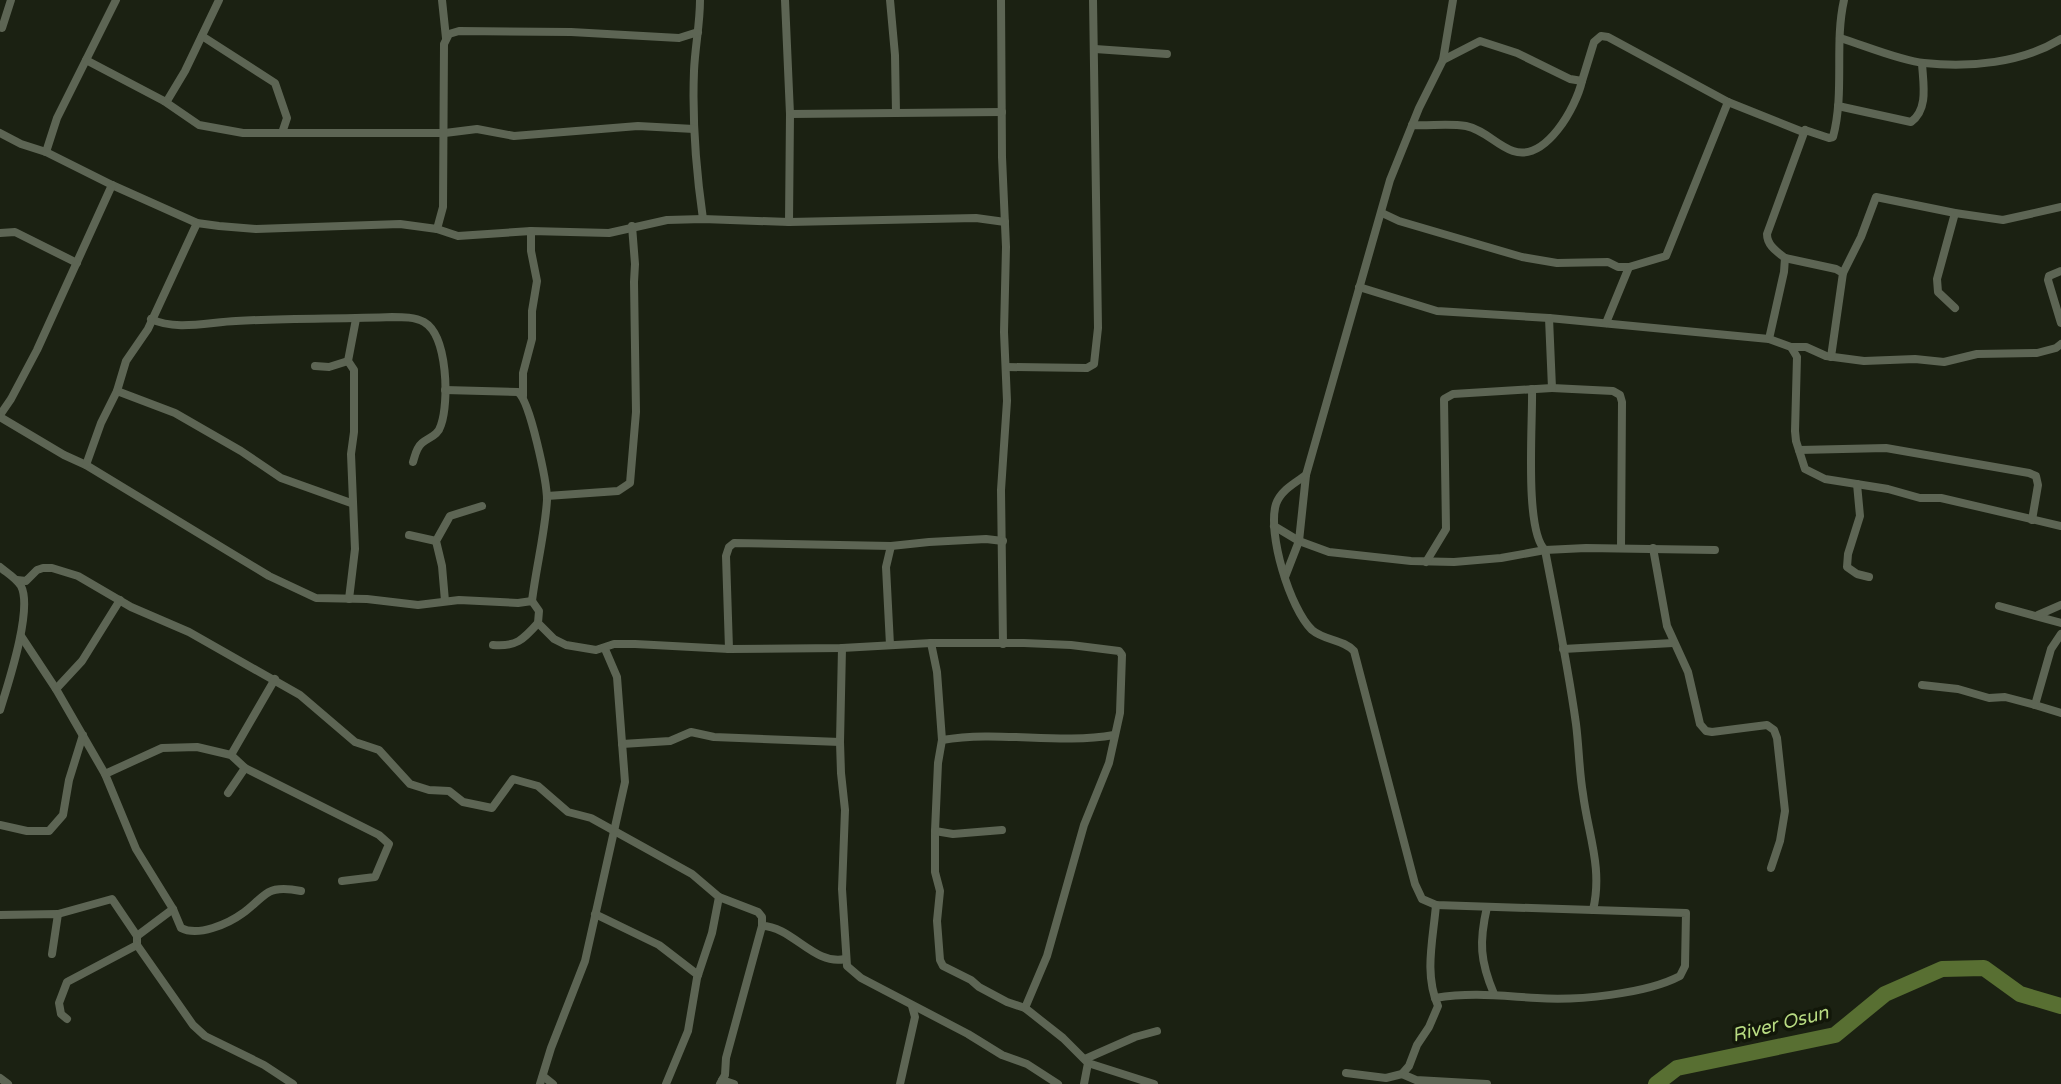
<svg xmlns="http://www.w3.org/2000/svg" width="2061" height="1084" viewBox="0 0 2061 1084" font-family="'Varela Round',sans-serif">
<style>
.lines{fill:none;stroke-linecap:round;stroke-linejoin:round}
.river{stroke:#586f32;stroke-width:16}
.street{stroke:#5d6554;stroke-width:8}
.labels{text-anchor:middle;stroke-width:7;stroke-linejoin:round;paint-order:stroke}
.water-label{font-size:19px;font-style:italic;fill:#b8db82;stroke:#121709}
</style>
<rect width="100%" height="100%" fill="#1b2112"/>
<g class="lines">
<polyline class="river" points="1656,1084 1677,1068 1835,1035 1885,994 1942,969 1984,968 2020,994 2061,1006"/>
<g class="street">
<polyline points="442,0 446,38"/>
<path d="M 700,0 C 700,24 695,47 694,71 C 692,121 696,170 703,219"/>
<polyline points="785,0 790,114 789,222"/>
<polyline points="890,0 895,55 896,113"/>
<polyline points="1001,0 1002,157 1006,247 1004,332 1007,401 1001,490 1003,644"/>
<path d="M 1844,0 C 1834,44 1845,92 1833,137 L 1829,138 L 1805,130 L 1767,234 C 1767,245 1776,251 1785,258 L 1784,272 L 1769,339 L 1791,347 L 1797,357 L 1795,431 L 1796,441 L 1805,469 L 1825,479 L 1888,489 L 1920,498 L 1941,498 L 2061,526"/>
<polyline points="2,28 11,0"/>
<polyline points="202,36 275,83 287,118 282,133"/>
<path d="M 1840,38 C 1863,45 1901,61 1924,63 C 1969,68 2022,63 2061,39"/>
<polyline points="1095,49 1167,54"/>
<polyline points="86,60 164,101 167,101 185,71 219,0"/>
<polyline points="1443,60 1480,41 1517,53 1570,79 1582,81 1594,42 1601,36 1608,37 1728,102 1803,132 1805,130"/>
<polyline points="164,101 199,125 243,133 445,133 477,129 514,136 638,126 694,129"/>
<path d="M 1838,106 L 1911,122 C 1929,109 1923,83 1922,63"/>
<polyline points="790,114 1002,112"/>
<path d="M 1412,125 C 1430,126 1449,123 1466,126 C 1485,130 1496,145 1513,151 C 1546,162 1576,107 1582,81"/>
<polyline points="0,133 21,144 46,152 112,185 197,223 219,226 256,229 400,224 437,229 458,236 531,231 609,233 667,220 703,219 789,222 976,218 1005,222"/>
<polyline points="46,152 57,118 116,0"/>
<polyline points="1382,213 1399,221 1522,257 1557,263 1608,262 1618,267 1629,267"/>
<polyline points="437,229 443,207 444,44 449,34 459,31 571,32 679,38 698,32"/>
<polyline points="0,233 15,232 77,263"/>
<polyline points="1785,258 1836,269 1843,273"/>
<polyline points="2061,271 2049,276 2048,280 2061,323"/>
<polyline points="1359,287 1437,311 1549,318 1769,339"/>
<polyline points="1955,308 1938,292 1937,279 1955,213"/>
<polyline points="1549,318 1552,388 1613,391 1620,395 1622,402 1621,548"/>
<path d="M 151,319 C 176,331 209,322 236,321 C 288,318 340,319 392,317 C 403,317 415,317 424,322 C 448,336 449,402 441,425 C 438,436 429,437 422,443 C 416,448 415,456 413,462"/>
<polyline points="1606,323 1629,267 1666,256 1728,102"/>
<polyline points="1791,347 1806,347 1826,356 1864,361 1915,359 1944,362 1977,354 2037,353 2056,348 2061,344"/>
<polyline points="1831,357 1843,273 1861,237 1876,197 1955,213 2003,220 2061,207"/>
<polyline points="315,366 329,367 348,361"/>
<polyline points="1006,367 1087,368 1094,364 1098,328 1093,0"/>
<path d="M 1532,389 C 1533,421 1524,530 1545,550 C 1556,608 1568,666 1576,724 C 1579,747 1579,771 1583,794 C 1588,834 1603,868 1593,910"/>
<path d="M 445,390 L 518,392 C 530,401 547,482 547,500 C 545,533 536,568 532,601"/>
<polyline points="117,391 175,413 241,451 281,478 351,503"/>
<polyline points="523,396 523,373 532,339 532,311 537,281 531,251 531,231"/>
<polyline points="0,415 11,399 37,350 112,185"/>
<polyline points="0,417 64,455 86,465 269,576 316,598 367,599 418,605 459,600 518,603 532,601 539,611 538,623 554,639 566,645 596,650 614,644 635,644 729,649 842,648 931,643 1024,643 1071,645 1119,651 1122,655 1120,713 1109,763 1084,825 1047,956 1025,1008"/>
<polyline points="1799,450 1886,448 2029,473 2036,476 2038,485 2032,520"/>
<polyline points="86,465 101,423 117,391 126,361 148,329 197,223"/>
<polyline points="1857,484 1860,516 1848,554 1847,567 1857,574 1869,577"/>
<polyline points="547,496 618,491 630,483 636,412 634,282 635,264 632,226"/>
<polyline points="1274,526 1299,541 1329,552 1411,561 1454,562 1501,558 1545,550 1586,548 1715,550"/>
<polyline points="409,535 436,541"/>
<polyline points="1653,548 1667,626 1688,672 1700,724 1706,731 1712,732 1767,725 1774,730 1777,738 1785,811 1780,841 1771,868"/>
<polyline points="1426,562 1446,529 1444,399 1453,394 1552,388"/>
<path d="M 0,567 C 7,573 16,578 21,586 C 33,609 8,684 0,710"/>
<polyline points="1285,577 1299,541 1306,475"/>
<polyline points="17,580 26,581 37,570 43,568 52,568 78,576 131,607 189,632 300,695 355,742 379,750 410,784 429,790 449,791 463,802 492,808 513,779 538,786 568,812 591,818 692,874 719,897 712,933 697,978 688,1031 666,1084"/>
<polyline points="349,599 355,549 351,454 354,432 354,370 348,361 356,319"/>
<polyline points="445,601 442,566 436,541 450,516 482,506"/>
<polyline points="1999,606 2061,623"/>
<polyline points="2038,615 2061,605"/>
<polyline points="2061,634 2051,649 2035,705 2061,713"/>
<path d="M 21,636 L 56,689 L 105,774 L 136,849 L 173,909 L 181,928 C 198,937 228,924 243,913 C 252,907 259,898 269,892 C 278,887 291,889 301,891"/>
<polyline points="931,643 937,672 942,740 938,763 935,831 935,872 940,891 937,921 940,960 943,966 971,980 979,987 1007,1002 1025,1008 1063,1038 1088,1063 1084,1084"/>
<path d="M 493,645 C 516,647 523,640 538,623"/>
<polyline points="890,645 886,567 891,546"/>
<polyline points="842,648 840,742 841,773 845,810 842,889 847,966 861,978 968,1034 1002,1055 1027,1064 1058,1084"/>
<polyline points="729,649 726,556 729,547 734,543 891,546 929,542 986,539 1003,541"/>
<polyline points="1563,649 1673,643"/>
<polyline points="1922,685 1958,689 1989,698 2005,697 2035,705"/>
<polyline points="56,689 82,661 120,600"/>
<path d="M 942,740 C 999,730 1058,745 1114,735"/>
<polyline points="622,744 670,741 691,732 714,737 840,742"/>
<polyline points="231,755 275,679"/>
<polyline points="245,768 379,835 389,844 375,877 342,881"/>
<polyline points="105,774 162,748 197,747 231,755 245,768 228,793"/>
<polyline points="0,825 27,831 49,831 63,815 69,780 83,735"/>
<polyline points="935,831 953,834 1002,830"/>
<polyline points="719,897 758,912 762,917 762,926 726,1058 725,1075 720,1084"/>
<path d="M 1487,907 C 1479,942 1480,961 1494,994"/>
<polyline points="173,909 137,936 137,945 193,1025 205,1036 264,1065 293,1084"/>
<polyline points="58,914 112,899 137,936"/>
<polyline points="595,914 659,945 698,975"/>
<polyline points="0,915 58,914 52,954"/>
<path d="M 762,926 C 792,926 814,966 845,959"/>
<path d="M 1435,998 C 1472,992 1501,996 1537,998 C 1576,1001 1646,994 1680,976 L 1685,966 L 1686,913 L 1436,905 L 1422,899 L 1415,884 L 1354,651 C 1343,639 1325,641 1312,630 C 1290,609 1267,533 1276,504 C 1281,490 1295,483 1306,475 L 1390,180 L 1419,108 L 1443,60 L 1453,0"/>
<polyline points="67,1019 61,1014 59,1003 67,982 137,945"/>
<polyline points="1085,1059 1135,1037 1157,1031"/>
<polyline points="1088,1063 1154,1084"/>
<path d="M 1346,1073 L 1386,1078 L 1402,1074 L 1409,1066 L 1417,1045 L 1429,1027 L 1438,1006 C 1424,974 1433,940 1436,905"/>
<polyline points="1402,1074 1416,1080 1487,1084"/>
<polyline points="543,1076 553,1084"/>
<polyline points="0,1078 8,1084"/>
<polyline points="722,1080 734,1084"/>
<polyline points="540,1084 551,1048 585,961 625,782 617,677 605,649"/>
<polyline points="900,1084 915,1017 912,1006"/>
</g>
</g>
<g class="labels">
<g class="water-label">
<text transform="translate(1780 1023) rotate(-14)" y="7">River Osun</text>
</g>
</g>
</svg>
